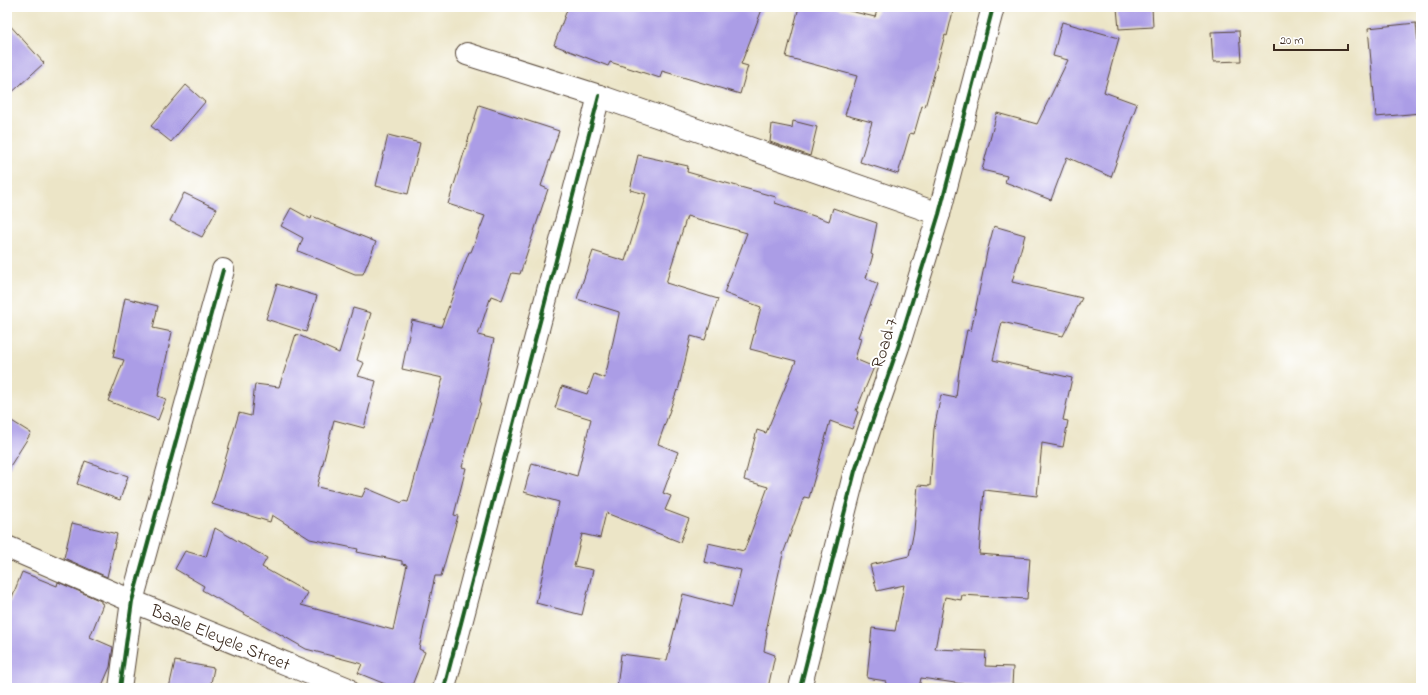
<svg xmlns="http://www.w3.org/2000/svg" width="1428" height="695" viewBox="0 0 1428 695" font-family="'Indie Flower',sans-serif">
<style>
.building{fill:#ab9de6}
.lines{fill:none;stroke-linecap:round;stroke-linejoin:round}
.minor-casing{stroke:#564637;stroke-width:24}
.minor{stroke:#fff;stroke-width:22}
.cycleway-casing{stroke:#fff;stroke-width:6}
.cycleway{stroke:#1b5e20;stroke-width:4}
.labels{text-anchor:middle;stroke-width:4;stroke-linejoin:round;paint-order:stroke}
.street-label{font-size:18px;fill:#3b2a1e;stroke:#fff}
</style>
<rect width="100%" height="100%" fill="#fff"/>
<filter id="ink" filterUnits="userSpaceOnUse"><feTurbulence type="fractalNoise" baseFrequency=".025" numOctaves="2"/><feDisplacementMap in="SourceGraphic" scale="8" xChannelSelector="R" yChannelSelector="G"/><feConvolveMatrix kernelMatrix="1 2 1 2 8 2 1 2 1" color-interpolation-filters="sRGB"/></filter>
<filter id="wash" filterUnits="userSpaceOnUse"><feTurbulence type="fractalNoise" baseFrequency=".012" numOctaves="4" result="noise"/><feDisplacementMap in="SourceGraphic" scale="16" xChannelSelector="R" yChannelSelector="G"/><feGaussianBlur stdDeviation="0.9" result="paint"/><feColorMatrix in="noise" values="0 0 0 0 0 0 0 0 0 0 0 0 0 0 0 0 0 1.4 0 .05"/><feComposite in="paint" operator="in"/></filter>
<g filter="url(#wash)">
<rect width="100%" height="100%" fill="#ece5c7"/>
<g id="blocks">
<g class="building">
<polygon points="568,7 763,7 741,64 748,66 740,94 662,71 660,78 610,62 608,66 554,45"/>
<polygon points="799,7 833,7 875,17 878,7 954,7 947,36 945,35 925,107 922,106 914,134 910,133 898,174 860,162 872,122 845,115 857,76 786,57"/>
<polygon points="1131,7 1152,7 1153,27 1119,29 1117,8"/>
<polygon points="7,22 44,63 7,97"/>
<polygon points="1062,22 1119,38 1104,92 1137,104 1111,177 1067,157 1051,200 1005,182 1007,176 982,170 997,113 1037,124 1068,60 1053,56"/>
<polygon points="1416,23 1421,72 1421,113 1376,117 1368,28"/>
<polygon points="1239,31 1241,61 1213,62 1211,32"/>
<polygon points="186,85 205,102 171,142 151,126"/>
<polygon points="479,105 559,131 541,186 548,189 520,274 512,273 502,300 491,296 478,335 494,339 480,401 481,402 462,467 466,468 454,515 458,516 441,576 435,576 419,649 425,652 411,688 395,688 358,673 362,664 306,649 202,590 204,586 175,569 185,551 206,557 215,528 267,558 262,567 308,593 301,605 393,630 407,565 402,564 402,561 357,552 358,549 310,539 272,515 270,522 212,504 239,413 251,416 255,384 279,387 296,334 339,353 353,308 371,313 357,360 364,363 358,376 376,381 364,428 334,420 317,487 362,497 366,488 402,503 403,501 408,502 443,378 402,369 412,320 441,327 469,252 471,252 485,216 448,204"/>
<polygon points="793,121 817,127 810,156 770,142 772,124 792,128"/>
<polygon points="388,135 420,143 408,194 376,186"/>
<polygon points="638,155 688,166 687,172 776,197 775,203 829,221 833,208 877,223 871,254 873,255 866,278 878,284 858,337 861,338 855,359 874,367 856,411 858,412 852,429 830,421 809,498 804,497 783,554 766,631 767,632 764,651 775,655 768,688 617,688 621,654 667,660 683,594 732,607 741,570 704,562 708,543 744,551 768,487 744,480 757,430 766,433 796,361 750,349 761,307 724,293 747,233 687,216 666,283 718,299 705,340 691,336 678,391 677,390 658,444 678,452 663,493 671,496 665,510 689,519 680,542 606,513 600,538 582,534 574,566 593,570 582,615 536,603 559,502 524,492 532,463 577,476 591,419 555,408 562,386 587,394 594,374 605,378 619,314 619,312 577,299 593,251 625,261 646,194 630,190"/>
<polygon points="184,193 217,209 202,237 170,221"/>
<polygon points="291,208 311,219 312,216 376,242 363,274 355,274 298,251 303,238 281,226"/>
<polygon points="994,226 1025,235 1012,282 1082,298 1063,336 1002,322 993,360 1072,378 1063,420 1068,421 1063,447 1042,443 1037,496 984,490 979,554 1030,558 1027,599 962,595 961,600 945,597 935,649 986,651 985,666 1013,667 1012,686 962,684 921,678 919,688 885,688 886,681 867,678 872,628 895,631 904,585 877,591 870,565 909,556 914,530 918,485 930,486 934,429 941,395 956,398 959,370 967,330 971,331 987,252"/>
<polygon points="277,284 317,296 306,332 266,319"/>
<polygon points="125,298 158,306 153,328 172,332 158,396 166,399 158,420 108,401 124,360 113,357"/>
<polygon points="7,418 31,433 7,471"/>
<polygon points="85,461 128,476 120,500 77,484"/>
<polygon points="72,523 117,534 107,577 64,558"/>
<polygon points="22,572 57,586 58,582 101,601 101,603 103,604 90,637 113,647 110,667 101,688 7,688 7,610"/>
<polygon points="175,661 214,668 210,688 169,688"/>
</g>
</g>
</g>
<g filter="url(#ink)">
<use href="#blocks" fill-opacity="0" stroke="#564637" stroke-width="1"/>
<g class="lines">
<defs>
<g id="minor">
<polyline points="467,54 599,96 939,214"/>
<path id="s1" d="M 7,547 L 132,601 L 346,688"/>
<polyline points="120,688 132,601 223,270"/>
<polyline points="444,688 599,96"/>
<polyline points="800,688 855,471 898,347 939,214 993,7"/>
</g>
</defs>
<use href="#minor" class="minor-casing"/>
<use href="#minor" class="minor"/>
<defs>
<g id="cycleway">
<polyline points="120,688 132,601 223,270"/>
<polyline points="444,688 599,96"/>
<polyline points="800,688 855,471 898,347 939,214 993,7"/>
</g>
</defs>
<use href="#cycleway" class="cycleway-casing"/>
<use href="#cycleway" class="cycleway"/>
</g>
</g>
<g class="labels">
<g class="street-label">
<text transform="translate(884 343) rotate(-72)" y="6">Road 7</text>
<text dy="6" stroke="none"><textPath href="#s1" startOffset="232">Baale Eleyele Street</textPath></text>
</g>
</g>
<rect width="1428" height="695" fill="none" stroke="#fff" stroke-width="24"/>
<path d="M1274 44v6h74v-6" fill="none" stroke="#3b2a1e" stroke-width="2"/>
<text x="1280" y="44" font-size="12" fill="#3b2a1e" stroke="#ffffff" stroke-width="3" paint-order="stroke">20 m</text>
</svg>
